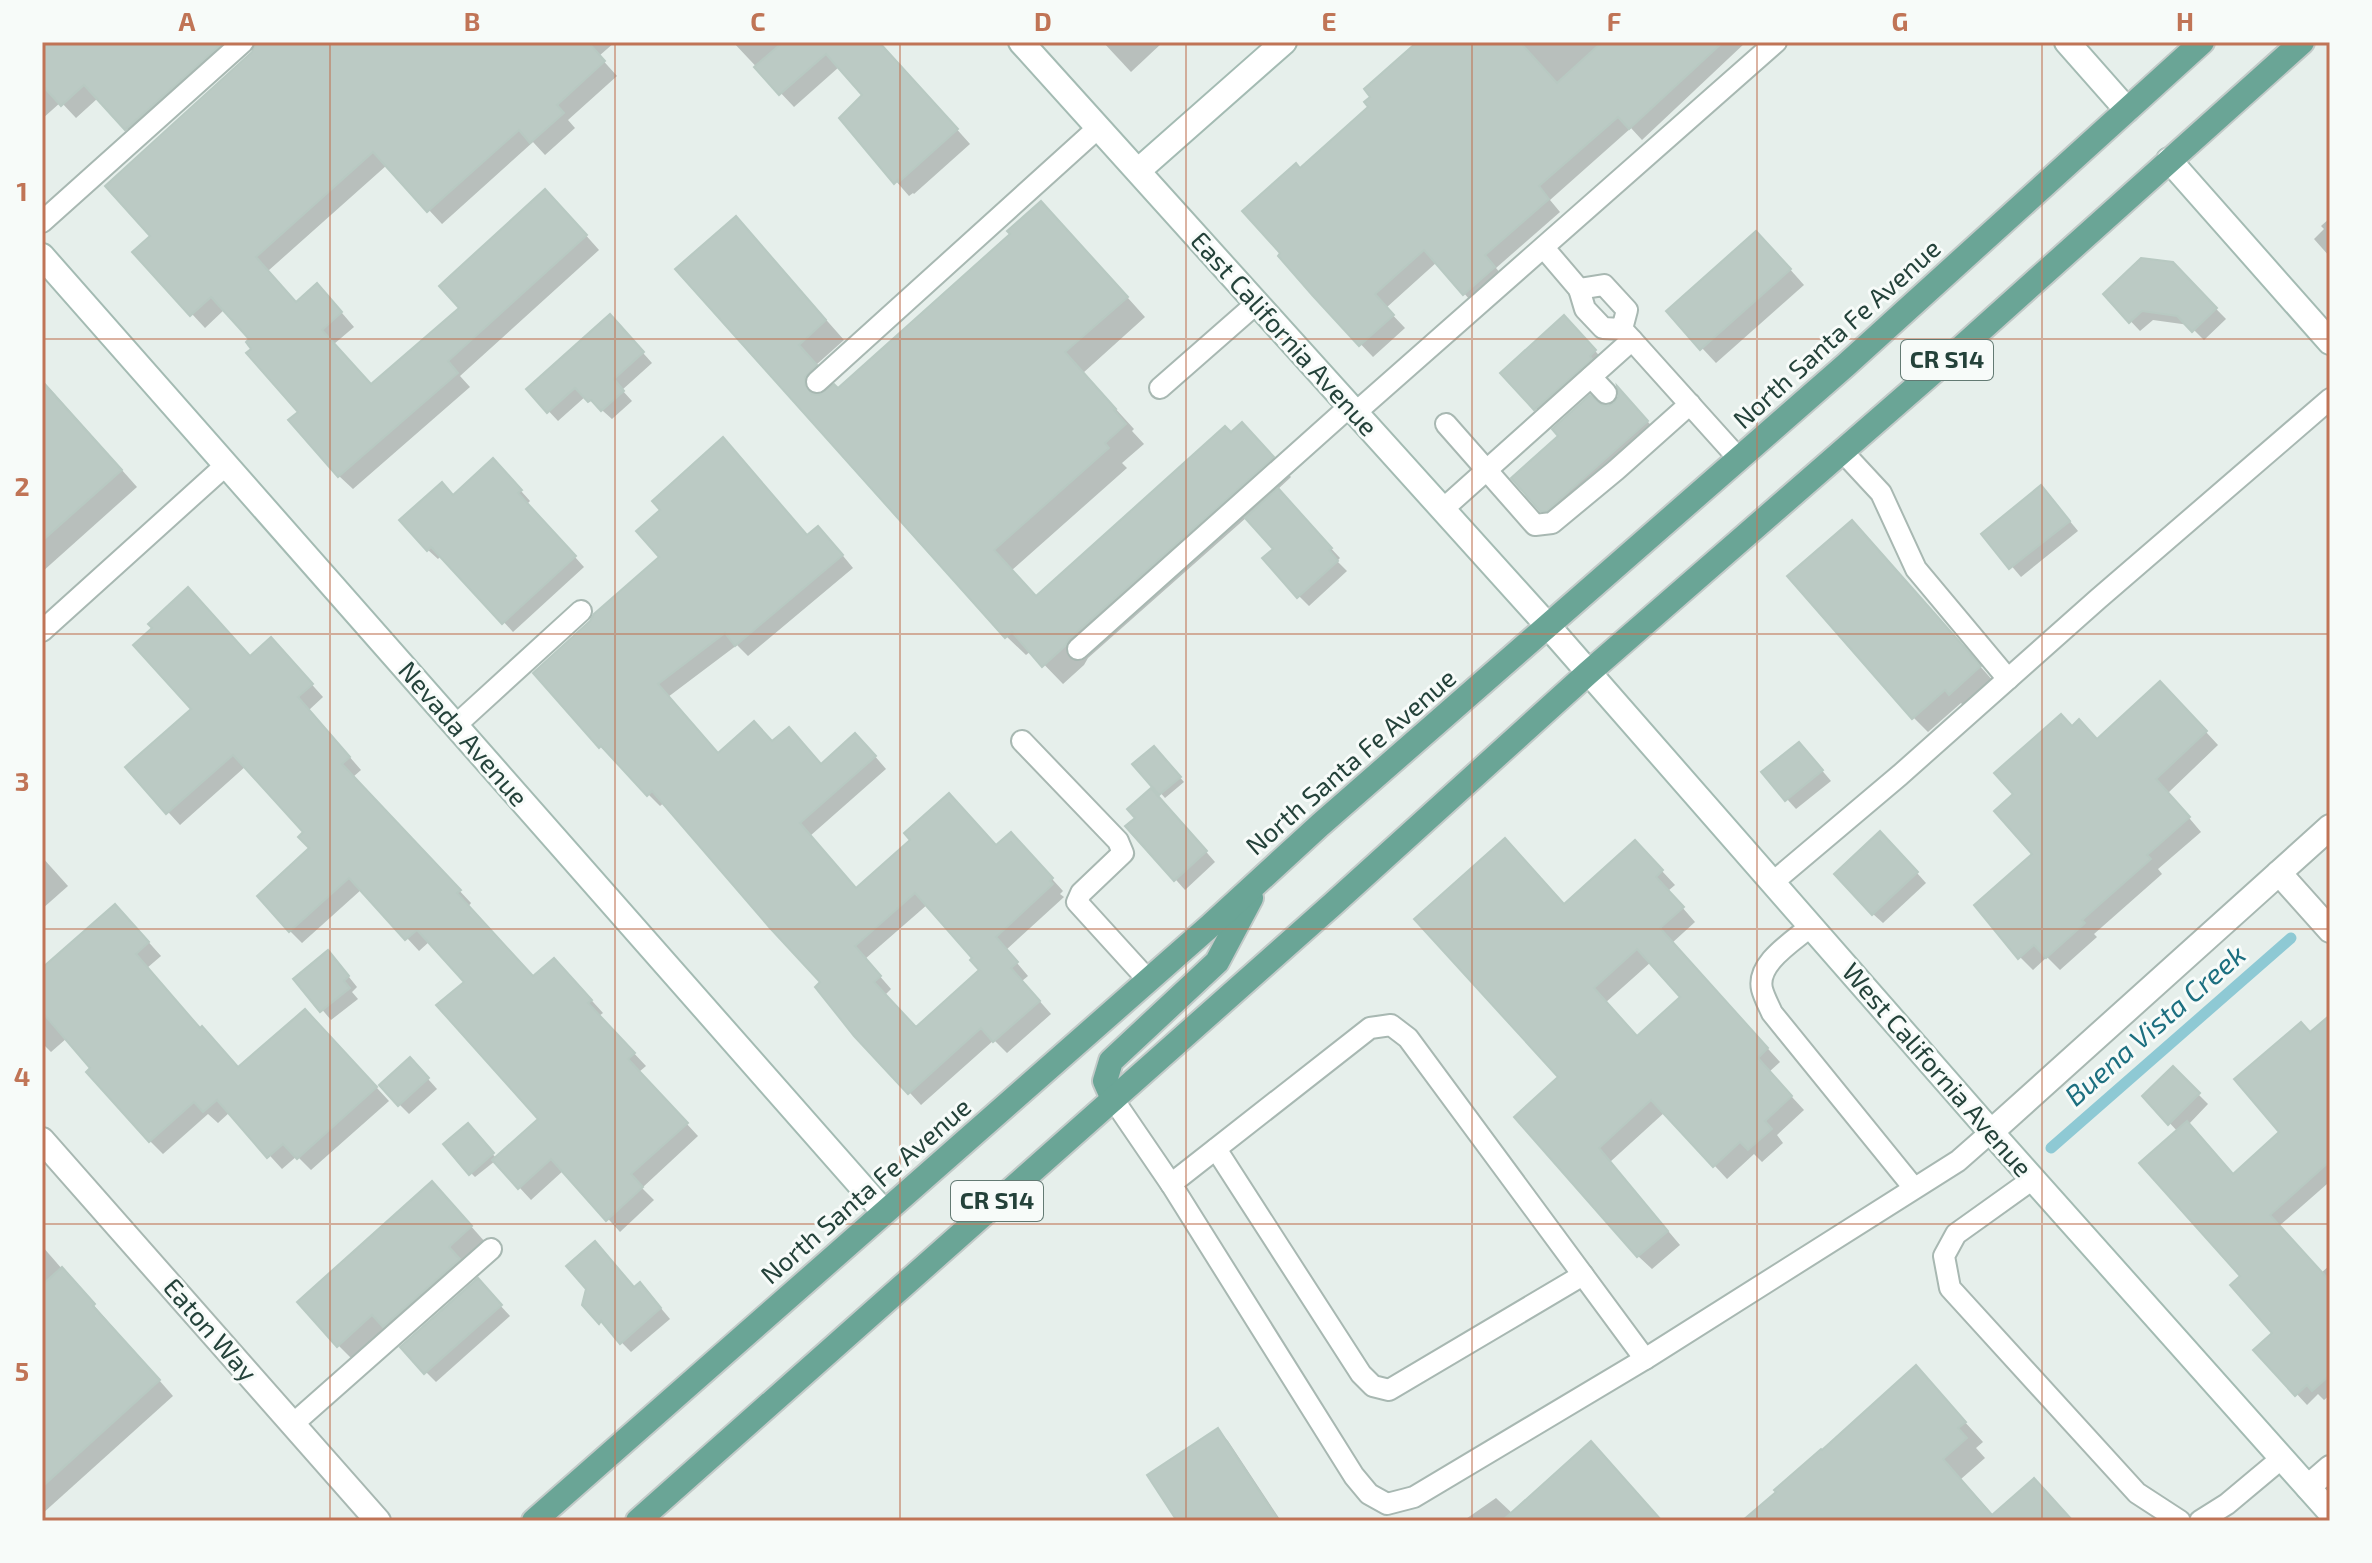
<svg xmlns="http://www.w3.org/2000/svg" width="2372" height="1563" viewBox="0 0 2372 1563" font-family="'Exo 2',sans-serif">
<style>
.shadow{fill:#0003;fill-rule:evenodd}
.lines{fill:none;stroke-linecap:round;stroke-linejoin:round}
.stream{stroke:#8ec9d4;stroke-width:11}
.building{fill:#bbcac4;stroke:#b8c9c2;stroke-width:2;fill-rule:evenodd}
.lane-casing{stroke:#a8b8b2;stroke-width:24}
.street-casing{stroke:#a8b8b2;stroke-width:28}
.secondary-casing{stroke:#a4bbb3;stroke-width:28}
.primary-casing{stroke:#c2cac8;stroke-width:28}
.lane{stroke:#fff;stroke-width:20}
.street{stroke:#fff;stroke-width:24}
.secondary{stroke:#fff;stroke-width:24}
.primary{stroke:#6aa596;stroke-width:24}
.grid{fill:none;stroke:#c07456;stroke-width:2;stroke-opacity:0.55}
.labels{text-anchor:middle;stroke-width:6;stroke-linejoin:round;paint-order:stroke}
.shield{fill:#f7fbf9;stroke:#637a73;stroke-width:2}
.shield-label{font-size:24px;font-weight:bold;fill:#24423a}
.street-label{font-size:26px;fill:#24423a;stroke:#f7fbf9}
.water-label{font-size:28px;font-style:italic;fill:#1c6f80;stroke:#f7fbf9}
.neatline{fill:none;stroke:#c07456;stroke-width:3}
.grid-label{font-size:26px;text-anchor:middle;font-weight:bold;fill:#c07456}
</style>
<rect width="100%" height="100%" fill="#e6efeb"/>
<g class="shadow">
<polygon points="42,42 615,42 599,56 617,76 568,120 575,128 545,155 533,142 442,224 387,165 268,271 297,304 330,299 354,327 334,344 372,386 462,308 559,205 599,250 460,376 470,387 353,489 339,476 300,412 254,349 252,339 225,309 205,328 192,314 153,236 259,43 248,45 140,142 98,98 76,118 61,102 42,119"/>
<polygon points="733,42 879,42 970,144 914,194 913,193 909,196 841,118 865,95 839,67 794,107"/>
<polygon points="1103,42 1163,42 1131,72"/>
<polygon points="1423,42 1746,42 1642,140 1631,128 1550,200 1560,212 1496,268 1506,280 1476,307 1437,262 1386,308 1405,328 1373,357 1314,295 1301,171 1371,107"/>
<polygon points="2330,218 2330,257 2314,239 2324,229 2321,226"/>
<polygon points="1060,222 1145,317 1083,373 1134,429 1132,431 1144,444 1122,463 1127,468 1012,570 1037,598 1231,434 1261,443 1291,477 1277,490 1340,558 1337,561 1347,571 1309,606 1299,596 1276,549 1247,517 1088,658 1084,665 1063,684 1031,651 1026,655 1007,637 678,270 754,238 844,340 816,365 838,391"/>
<polygon points="1771,248 1804,285 1716,363 1702,348"/>
<polygon points="2172,264 2226,319 2204,340 2189,325 2153,320 2140,331 2105,294"/>
<polygon points="619,326 652,363 622,390 632,401 612,419 586,396 558,421 529,390"/>
<polygon points="1574,327 1604,361 1545,418 1503,373"/>
<polygon points="42,380 137,487 42,572"/>
<polygon points="1631,404 1662,437 1557,525 1542,510 1601,407"/>
<polygon points="503,471 530,501 527,504 584,567 513,632 442,555 438,559 428,550 453,497"/>
<polygon points="2051,498 2078,531 2021,577 1984,534"/>
<path d="M 808,537 L 830,540 L 853,568 L 748,656 L 737,645 L 668,697 L 719,755 L 772,743 L 822,765 L 867,747 L 886,769 L 810,836 L 856,890 L 997,847 L 1023,847 L 1063,891 L 1060,894 L 1064,897 L 1006,950 L 1028,976 L 1022,981 L 1051,1014 L 1007,1053 L 994,1040 L 921,1105 L 856,1034 L 823,982 L 665,802 L 660,806 L 600,746 L 535,673 ZM 928,904 L 975,958 L 982,970 L 916,1029 L 885,995 L 891,989 L 865,959 Z"/>
<polygon points="1866,537 1994,682 1966,708 1961,703 1928,732 1913,717"/>
<polygon points="283,652 323,697 309,710 361,770 353,777 471,903 468,907 534,979 566,972 603,1013 599,1016 646,1066 639,1072 698,1136 642,1188 654,1200 620,1232 564,1170 531,1200 495,1161 475,1177 471,1173 467,1126 497,1159 541,1119 467,982 430,941 419,951 362,889 302,943 290,931 312,848 306,832 246,766 180,825 128,768 251,658"/>
<polygon points="2173,696 2218,745 2168,793 2201,832 2158,869 2162,874 2094,934 2097,937 2060,970 2047,957 2033,970 2020,957 2035,854 2016,794 2072,728 2098,741"/>
<polygon points="1154,748 1184,782 1165,798 1135,764"/>
<polygon points="1808,754 1831,781 1796,809 1787,799"/>
<polygon points="1161,800 1215,862 1185,890 1128,826"/>
<polygon points="1890,843 1926,883 1883,923 1873,914"/>
<path d="M 1648,856 L 1675,885 L 1668,891 L 1695,922 L 1672,943 L 1780,1062 L 1769,1072 L 1804,1110 L 1777,1135 L 1783,1143 L 1762,1162 L 1754,1154 L 1727,1179 L 1665,1112 L 1610,1162 L 1680,1245 L 1652,1269 L 1638,1256 L 1561,1077 L 1565,906 ZM 1651,962 L 1683,997 L 1638,1038 L 1605,1003 Z"/>
<polygon points="42,857 68,886 42,909"/>
<polygon points="128,919 161,956 147,968 201,1030 239,1069 318,1024 389,1101 311,1170 297,1156 282,1169 230,1112 218,1123 208,1114 163,1154 150,1141 67,1038 51,1052 42,1043 42,970"/>
<polygon points="337,962 357,987 352,992 358,999 331,1020 296,979"/>
<polygon points="2330,1031 2330,1188 2327,1184 2279,1226 2321,1273 2330,1265 2330,1395 2324,1400 2318,1394 2307,1405 2256,1350 2275,1333 2243,1276 2178,1132 2145,1096 2173,1069 2208,1104 2188,1125 2234,1176 2282,1132 2310,1034"/>
<polygon points="420,1070 437,1089 409,1114 399,1104"/>
<polygon points="447,1199 485,1242 353,1360 338,1345"/>
<polygon points="42,1246 173,1396 42,1514"/>
<polygon points="635,1289 649,1294 670,1319 631,1352 584,1304"/>
<polygon points="487,1291 510,1316 436,1382 426,1372"/>
<polygon points="1916,1368 1983,1442 1976,1448 1985,1458 1961,1479 1994,1516 2072,1521 1745,1521"/>
<polygon points="1218,1431 1228,1441 1281,1521 1180,1521"/>
<polygon points="1496,1498 1513,1514 1662,1521 1463,1521"/>
</g>
<g class="lines">
<polyline class="stream" points="2051,1148 2291,938"/>
</g>
<g class="building">
<polygon points="42,42 224,42 125,130 84,85 61,106 42,85"/>
<polygon points="256,42 588,42 605,61 557,105 564,113 530,143 519,130 427,212 373,152 256,257 296,302 317,283 342,312 322,330 371,384 459,308 439,286 545,189 587,235 448,361 458,373 338,477 288,420 298,412 246,353 251,349 246,342 249,339 211,297 190,316 132,252 150,236 105,186 252,52"/>
<polygon points="783,42 879,42 958,129 899,182 898,180 894,184 839,118 862,95 826,54 779,95 754,67"/>
<polygon points="1417,42 1520,42 1557,83 1602,42 1723,42 1629,129 1618,117 1539,186 1549,199 1485,255 1495,267 1463,295 1424,250 1375,294 1394,315 1359,346 1313,296 1278,256 1280,253 1242,211 1296,163 1300,168 1368,107 1364,102 1370,97 1364,89"/>
<polygon points="1041,201 1128,297 1065,352 1116,409 1114,410 1126,424 1105,443 1109,448 994,550 1036,596 1225,426 1231,432 1242,422 1274,457 1069,639 1065,646 1042,667 1012,632 1005,638 675,269 736,216 826,320 799,345 817,365 805,377 805,385 812,394 819,395 834,384 838,388 1010,234 1007,231"/>
<polygon points="1756,231 1791,269 1700,350 1666,311"/>
<polygon points="2141,258 2173,262 2217,308 2192,332 2177,316 2142,311 2129,323 2103,294"/>
<polygon points="610,314 644,352 614,379 624,391 601,411 591,400 588,402 575,388 547,413 526,389"/>
<polygon points="1564,315 1596,350 1590,356 1592,359 1534,410 1500,373"/>
<polygon points="42,381 122,470 42,541"/>
<polygon points="1617,386 1648,421 1560,499 1547,511 1540,511 1511,478 1558,436 1552,429 1590,395 1602,405 1608,406 1614,403 1619,396"/>
<path d="M 723,437 L 807,535 L 818,526 L 843,555 L 735,646 L 725,633 L 658,684 L 718,753 L 754,721 L 772,741 L 789,727 L 821,764 L 855,733 L 876,756 L 800,823 L 856,888 L 910,840 L 904,833 L 949,793 L 996,845 L 1011,832 L 1053,878 L 1050,881 L 1053,884 L 996,937 L 1018,962 L 1011,968 L 1040,1001 L 993,1042 L 981,1028 L 908,1094 L 854,1036 L 815,987 L 820,982 L 770,928 L 652,791 L 647,796 L 601,746 L 599,748 L 533,673 L 590,621 L 594,614 L 659,557 L 636,531 L 660,510 L 652,501 ZM 915,893 L 972,958 L 970,960 L 979,970 L 916,1027 L 874,982 L 881,976 L 855,946 Z"/>
<polygon points="493,458 522,490 518,493 576,556 502,624 431,547 427,551 399,520 442,482 453,495"/>
<polygon points="2041,485 2070,521 2009,569 1981,534"/>
<polygon points="1278,488 1332,548 1329,550 1338,561 1297,598 1262,558 1273,549 1245,518"/>
<polygon points="1852,520 1981,666 1949,695 1945,690 1912,719 1787,576"/>
<polygon points="188,587 250,656 271,637 313,684 298,697 350,757 342,764 461,890 457,893 533,976 554,958 592,1000 588,1003 635,1053 628,1059 688,1123 631,1174 643,1187 606,1221 551,1159 518,1189 492,1160 538,1119 436,1005 464,982 417,930 405,940 349,878 289,932 257,896 309,848 298,837 303,832 233,755 166,814 125,767 191,709 133,645 152,628 148,624"/>
<polygon points="2160,681 2207,731 2156,779 2190,817 2147,855 2151,859 2082,920 2085,923 2046,958 2034,945 2018,959 1974,905 2032,854 1994,811 2013,794 1994,773 2061,714 2072,726 2079,719 2097,739"/>
<polygon points="1799,742 1823,770 1785,801 1761,772"/>
<polygon points="1154,746 1181,777 1159,795 1132,764"/>
<polygon points="1151,788 1207,851 1174,881 1125,826 1135,818 1127,809"/>
<polygon points="1880,831 1918,872 1872,915 1834,874"/>
<path d="M 1505,838 L 1564,904 L 1635,840 L 1663,870 L 1656,877 L 1684,907 L 1660,928 L 1768,1048 L 1758,1058 L 1792,1096 L 1765,1121 L 1772,1129 L 1748,1150 L 1740,1142 L 1713,1167 L 1651,1100 L 1599,1148 L 1668,1231 L 1637,1257 L 1514,1117 L 1558,1077 L 1414,919 ZM 1637,949 L 1680,997 L 1637,1036 L 1594,988 Z"/>
<polygon points="115,904 149,942 136,954 200,1028 202,1026 238,1067 305,1009 377,1087 297,1159 283,1144 267,1158 217,1100 203,1112 194,1102 149,1142 86,1072 90,1068 42,1012 42,968"/>
<polygon points="328,950 349,976 344,981 350,988 320,1012 293,979"/>
<polygon points="2330,1015 2330,1161 2270,1215 2330,1281 2330,1375 2312,1391 2307,1385 2295,1396 2253,1350 2272,1333 2230,1285 2240,1276 2139,1163 2187,1121 2233,1174 2279,1132 2234,1079 2301,1022 2310,1032"/>
<polygon points="410,1057 429,1078 398,1106 379,1085"/>
<polygon points="2173,1066 2200,1093 2168,1125 2142,1096"/>
<polygon points="468,1123 494,1153 469,1175 443,1144"/>
<polygon points="432,1181 472,1226 449,1247 460,1259 383,1327 372,1315 337,1347 297,1302"/>
<polygon points="595,1241 634,1287 640,1282 661,1308 620,1344 601,1321 599,1324 582,1305 586,1289 566,1266"/>
<polygon points="62,1267 95,1304 93,1306 160,1380 42,1487 42,1285"/>
<polygon points="478,1278 502,1305 424,1374 400,1347"/>
<polygon points="1916,1365 1966,1422 1958,1428 1967,1438 1943,1459 1992,1515 2034,1478 2073,1521 1742,1521 1776,1492 1774,1490 1821,1449 1822,1450"/>
<polygon points="1218,1428 1279,1521 1177,1521 1147,1475"/>
<polygon points="1591,1441 1662,1521 1502,1521"/>
</g>
<g class="lines">
<defs>
<g id="lane">
<polyline points="42,222 243,42"/>
<polyline points="1544,248 1579,289"/>
<polyline points="1622,329 1627,310 1604,285 1579,289 1585,309 1603,328 1622,329 1632,340"/>
<polyline points="1591,377 1606,393"/>
<polyline points="817,382 1099,127"/>
<polyline points="1160,388 1257,303"/>
<polyline points="1354,414 1776,42"/>
<polyline points="1446,424 1535,525 1552,523 1616,470 1690,404"/>
<polyline points="1842,451 1881,493 1916,569 2008,679"/>
<polyline points="1442,510 1632,340 1739,459"/>
<polyline points="42,631 226,465"/>
<polyline points="1078,649 1349,407"/>
<polyline points="456,725 581,611"/>
<polyline points="1022,741 1118,841 1123,853 1081,893 1077,902 1148,980"/>
<polyline points="1772,883 1900,775 2098,599 2330,399"/>
<path d="M 1811,926 C 1794,941 1756,963 1762,989 C 1764,997 1769,1006 1772,1013 L 1914,1188"/>
<polyline points="1113,1099 1171,1184 1354,1476 1369,1494 1387,1504 1414,1497 1645,1359 1958,1161 1991,1132"/>
<polyline points="1216,1149 1361,1374 1373,1386 1389,1390 1583,1275"/>
<polyline points="2033,1179 1956,1234 1944,1256 1950,1288 2137,1493 2180,1521"/>
<polyline points="1171,1184 1370,1028 1391,1025 1408,1038 1645,1359"/>
<polyline points="293,1424 491,1249"/>
<polyline points="2200,1521 2227,1504 2282,1458"/>
</g>
<g id="street">
<polyline points="2279,873 2330,930"/>
<polyline points="1991,1132 2330,827"/>
<polyline points="42,1140 378,1521"/>
<polyline points="2308,1487 2330,1468"/>
</g>
<g id="secondary">
<polyline points="1021,42 1548,626 1991,1132 2330,1512"/>
<polyline points="2067,42 2127,110"/>
<polyline points="2169,160 2330,342"/>
<polyline points="1139,170 1284,42"/>
<polyline points="42,256 884,1212"/>
</g>
<g id="primary">
<polyline points="1113,1099 1105,1081 1111,1061 1217,962 1251,898"/>
<polyline points="534,1521 1210,926 1320,825 1846,365 2202,42"/>
<polyline points="638,1521 1332,905 1588,673 1962,347 2302,42"/>
</g>
</defs>
<use href="#lane" class="lane-casing"/>
<use href="#street" class="street-casing"/>
<use href="#secondary" class="secondary-casing"/>
<use href="#primary" class="primary-casing"/>
<use href="#lane" class="lane"/>
<use href="#street" class="street"/>
<use href="#secondary" class="secondary"/>
<use href="#primary" class="primary"/>
</g>
<path class="grid" d="M 330,42 L 330,1521M 615,42 L 615,1521M 900,42 L 900,1521M 1186,42 L 1186,1521M 1472,42 L 1472,1521M 1757,42 L 1757,1521M 2042,42 L 2042,1521M 42,339 L 2330,339M 42,634 L 2330,634M 42,929 L 2330,929M 42,1224 L 2330,1224"/>
<g class="labels">
<g class="shield">
<rect x="1901" y="340" width="92" height="40" rx="6"/>
<rect x="951" y="1181" width="92" height="40" rx="6"/>
</g>
<g class="shield-label">
<text x="1947" y="368">CR S14</text>
<text x="997" y="1209">CR S14</text>
</g>
<g class="street-label">
<text transform="translate(1284 334) rotate(48)" y="9">East California Avenue</text>
<text transform="translate(1837 334) rotate(-42)" y="9">North Santa Fe Avenue</text>
<text transform="translate(463 734) rotate(49)" y="9">Nevada Avenue</text>
<text transform="translate(1351 762) rotate(-41)" y="9">North Santa Fe Avenue</text>
<text transform="translate(1937 1070) rotate(49)" y="9">West California Avenue</text>
<text transform="translate(866 1191) rotate(-41)" y="9">North Santa Fe Avenue</text>
<text transform="translate(210 1330) rotate(49)" y="9">Eaton Way</text>
</g>
<g class="water-label">
<text transform="translate(2155 1025) rotate(-41)" y="10">Buena Vista Creek</text>
</g>
</g>
<rect width="2372" height="1563" fill="none" stroke="#f7fbf9" stroke-width="88"/>
<rect x="44" y="44" width="2284" height="1475" class="neatline"/>
<g class="grid-label">
<text x="187" y="31">A</text>
<text x="472" y="31">B</text>
<text x="758" y="31">C</text>
<text x="1043" y="31">D</text>
<text x="1329" y="31">E</text>
<text x="1614" y="31">F</text>
<text x="1900" y="31">G</text>
<text x="2185" y="31">H</text>
<text x="22" y="201">1</text>
<text x="22" y="496">2</text>
<text x="22" y="791">3</text>
<text x="22" y="1086">4</text>
<text x="22" y="1381">5</text>
</g>
</svg>
